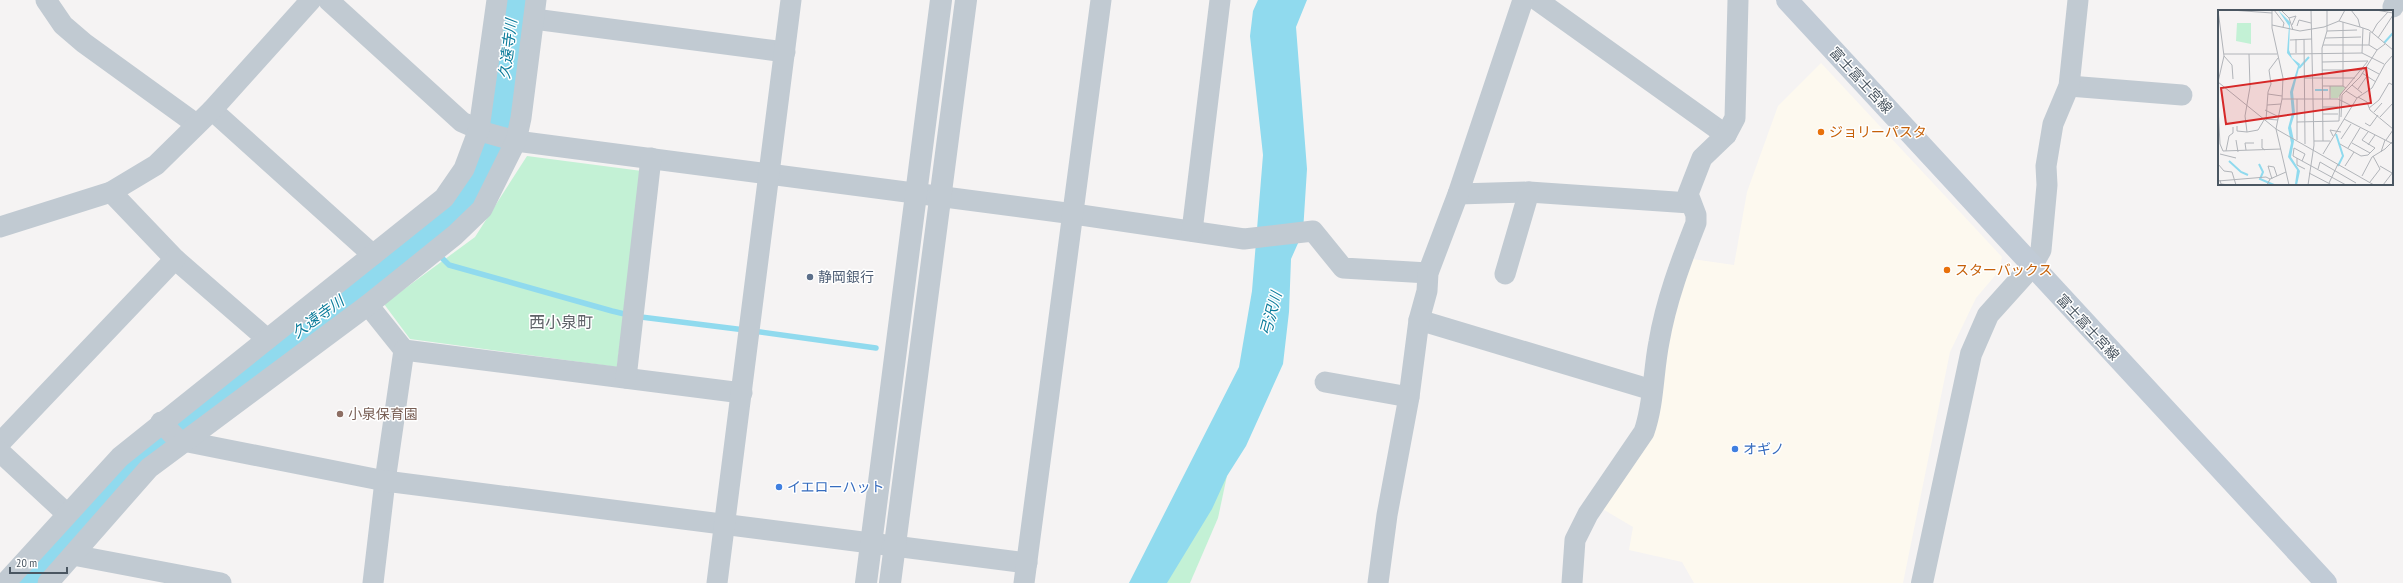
<svg xmlns="http://www.w3.org/2000/svg" width="2403" height="583" viewBox="0 0 2403 583" font-family="'PT Sans Narrow','Noto Sans JP',sans-serif">
<style>
.commercial{fill:#fdf9ef}
.green{fill:#c3f1d5}
.water{fill:#90daee}
.lines{fill:none;stroke-linecap:round;stroke-linejoin:round}
.stream{stroke:#90daee;stroke-width:5.5}
.river{stroke:#90daee;stroke-width:34}
.minor{stroke:#c1cad2;stroke-width:21}
.tertiary{stroke:#c1cad2;stroke-width:22}
.secondary{stroke:#c1cbd6;stroke-width:22}
.food-dot{fill:#e8710a;stroke:#fff;stroke-width:1.5}
.service-dot{fill:#5c6f8a;stroke:#fff;stroke-width:1.5}
.education-dot{fill:#8d6e63;stroke:#fff;stroke-width:1.5}
.shop-dot{fill:#3f7fe0;stroke:#fff;stroke-width:1.5}
.labels{text-anchor:middle;stroke-width:3;stroke-linejoin:round;paint-order:stroke}
.street-label{font-size:14px;fill:#4a5661;stroke:#fff}
.food-label{font-size:14px;fill:#c56008;stroke:#fff;text-anchor:start}
.service-label{font-size:14px;fill:#4e5e75;stroke:#fff;text-anchor:start}
.education-label{font-size:14px;fill:#785e54;stroke:#fff;text-anchor:start}
.shop-label{font-size:14px;fill:#366cbe;stroke:#fff;text-anchor:start}
.water-label{font-size:15px;font-style:italic;fill:#0c7c9b;stroke:#fff}
.quarter-label{font-size:16px;fill:#5f6368;stroke:#fff}
.inset-river{fill:none;stroke:#90daee;stroke-width:2}
.inset-road{fill:none;stroke:#b1b4b9;stroke-width:1}
.view{fill:#d62828;fill-opacity:0.15;stroke:#d62828;stroke-width:2}
.inset-edge{fill:none;stroke:#4a5661;stroke-width:2}
</style>
<rect width="100%" height="100%" fill="#f5f3f3"/>
<polygon class="commercial" points="1821,63 2002,257 1999,271 1976,298 1950,352 1903,583 1694,583 1682,562 1629,550 1633,527 1601,508 1652,429 1668,328 1692,259 1734,265 1747,192 1778,106"/>
<g class="green">
<polygon points="527,156 642,171 617,367 410,339 384,304 475,237"/>
<polygon points="1228,471 1218,518 1190,583 1150,583"/>
</g>
<polygon class="water" points="1258,0 1307,0 1296,27 1307,169 1303,232 1291,259 1289,312 1283,364 1246,446 1227,476 1212,509 1167,583 1129,583 1239,367 1252,291 1263,155 1250,36 1253,11"/>
<g class="lines">
<g class="stream">
<polyline points="424,238 427,241"/>
<polyline points="440,256 449,265 612,311 633,316 745,330"/>
<polyline points="753,331 876,348"/>
</g>
<polyline class="river" points="25,583 105,494 160,439 239,373 324,314 448,219 469,193 489,155 499,123 514,0"/>
<g class="minor">
<polyline points="46,0 63,25 84,43 196,124"/>
<polyline points="328,0 462,122 487,133 516,141 1074,214 1244,239 1313,231 1343,268 1428,273"/>
<polyline points="1537,0 1726,135"/>
<polyline points="2393,7 2396,0"/>
<polyline points="534,19 785,52"/>
<polyline points="2069,86 2182,95"/>
<polyline points="212,110 373,255"/>
<polyline points="111,192 175,259 267,339"/>
<polyline points="1458,194 1529,192 1690,203"/>
<polyline points="0,227 111,192 156,165 212,110 311,0"/>
<polyline points="1192,231 1220,0"/>
<polyline points="2032,266 2041,250 2047,185 2046,166 2053,124 2069,86 2078,0"/>
<polyline points="1505,274 1529,192"/>
<polyline points="368,305 404,350 385,481 373,583"/>
<polyline points="1419,320 1652,390"/>
<polyline points="404,350 742,393"/>
<polyline points="626,378 651,158"/>
<polyline points="1325,382 1409,397"/>
<polyline points="161,422 178,440 385,481 1027,563"/>
<polyline points="0,443 175,259"/>
<polyline points="0,452 67,514"/>
<polyline points="73,555 221,583"/>
<polyline points="5,583 120,457 444,198 464,169 479,129 497,0"/>
<polyline points="48,583 149,468 368,305 455,235 482,209 516,141 521,118 536,0"/>
<polyline points="717,583 791,0"/>
<polyline points="1024,583 1101,0"/>
<polyline points="1378,583 1387,515 1409,397 1419,320 1427,291 1428,273 1458,194 1523,0"/>
<path d="M 1572,583 L 1575,540 L 1588,514 L 1644,432 C 1654,404 1653,372 1659,342 C 1666,301 1681,261 1696,223 L 1696,215 L 1688,194 L 1702,158 L 1726,135 L 1735,118 L 1738,0"/>
</g>
<g class="tertiary">
<polyline points="866,583 941,0"/>
<polyline points="890,583 966,0"/>
<polyline points="1922,583 1971,354 1988,315 2032,266"/>
</g>
<polyline class="secondary" points="1787,0 2326,583"/>
</g>
<g class="food-dot">
<circle cx="1821" cy="132" r="4"/>
<circle cx="1947" cy="270" r="4"/>
</g>
<circle class="service-dot" cx="810" cy="277" r="4"/>
<circle class="education-dot" cx="340" cy="414" r="4"/>
<g class="shop-dot">
<circle cx="1735" cy="449" r="4"/>
<circle cx="779" cy="487" r="4"/>
</g>
<g class="labels">
<g class="street-label">
<text transform="translate(1861 80) rotate(47)" y="5">富士富士宮線</text>
<text transform="translate(2088 327) rotate(47)" y="5">富士富士宮線</text>
</g>
<g class="food-label">
<text x="1829" y="137">ジョリーパスタ</text>
<text x="1955" y="275">スターバックス</text>
</g>
<g class="service-label">
<text x="818" y="282">静岡銀行</text>
</g>
<g class="education-label">
<text x="348" y="419">小泉保育園</text>
</g>
<g class="shop-label">
<text x="1743" y="454">オギノ</text>
<text x="787" y="492">イエローハット</text>
</g>
<g class="water-label">
<text transform="translate(508 49) rotate(-83)" y="5">久遠寺川</text>
<text transform="translate(1271 314) rotate(-75)" y="5">弓沢川</text>
<text transform="translate(318 317) rotate(-36)" y="5">久遠寺川</text>
</g>
<g class="quarter-label">
<text x="561" y="328">西小泉町</text>
</g>
</g>
<g transform="translate(2218 10)">
<rect width="175" height="175" fill="#f5f3f3"/>
<path d="M 19,13 L 33,13 L 33,34 L 18,31 ZM 112,76 L 125,76 L 127,78 L 120,88 L 113,88 Z" fill="#c3f1d5"/>
<path d="M 60,0 L 72,12 L 71,40 L 74,48 L 82,54 L 75,82 L 77,103 L 73,116 L 76,131 L 73,147 L 82,161 L 79,175 L 77,174 L 79,160 L 70,147 L 73,133 L 70,118 L 74,103 L 72,82 L 80,56 L 69,43 L 71,16 Z" fill="#90daee"/>
<path class="inset-river" d="M 166,33 L 175,23M 81,58 L 91,47M 97,80 L 110,80M 118,124 L 125,146 L 120,156M 11,151 L 23,162 L 30,165M 41,154 L 45,162 L 42,169 L 56,175"/>
<path class="inset-road" d="M 13,0 L 54,3M 54,0 L 54,18 L 65,68 L 64,89 L 58,119 L 71,175M 56,0 L 66,13 L 65,17M 63,0 L 71,8 L 75,20M 133,0 L 140,9 L 142,17 L 151,20 L 175,40M 158,0 L 175,3M 71,8 L 78,6 L 74,15M 121,11 L 127,0M 125,12 L 125,76 L 128,78M 54,15 L 82,21 L 106,17 L 121,11 L 142,17M 79,16 L 81,10 L 93,13M 109,21 L 139,20M 154,23 L 159,14 L 170,2M 107,28 L 143,27M 160,28 L 175,5M 78,29 L 78,43M 86,29 L 87,134M 72,30 L 94,29M 105,35 L 151,35 L 159,40M 151,35 L 152,22M 144,43 L 145,18M 6,44 L 59,44M 31,44 L 32,77 L 27,106 L 29,122 L 40,120 L 46,110M 72,44 L 144,43 L 166,54M 6,46 L 14,55 L 15,69M 104,52 L 150,51M 148,57 L 161,64M 104,60 L 144,60M 144,63 L 158,72M 86,68 L 137,68M 0,72 L 6,46 L 0,0M 0,72 L 58,119 L 156,175M 134,75 L 144,83M 105,76 L 125,76M 112,76 L 112,89M 140,79 L 149,66M 128,81 L 139,88M 50,84 L 64,86M 140,87 L 149,92 L 152,100 L 175,119M 64,89 L 120,89 L 134,96M 79,89 L 79,130M 49,95 L 63,94M 0,97 L 2,134 L 5,141M 105,97 L 120,97M 151,98 L 161,90 L 171,73 L 175,75M 47,100 L 61,107M 156,102 L 164,93M 105,104 L 120,104M 123,107 L 124,85 L 142,67 L 159,40 L 167,34M 162,107 L 175,93M 48,109 L 60,110M 126,109 L 175,134M 48,110 L 50,82 L 53,74 L 51,60 L 60,48M 79,112 L 121,111 L 122,85 L 150,51M 147,113 L 152,116 L 160,105M 19,116 L 19,121 L 29,122M 115,126 L 112,120 L 123,122M 44,129 L 44,138 L 47,140M 123,129 L 133,114M 18,130 L 20,142M 168,130 L 175,120M 96,131 L 112,131M 105,131 L 104,38 L 109,21 L 109,0M 134,133 L 152,143M 122,134 L 143,146 L 150,145 L 157,138 L 144,130 L 150,122M 150,135 L 157,125M 130,138 L 142,118M 28,140 L 27,133 L 36,133M 5,141 L 63,139M 8,141 L 11,126 L 15,123 L 15,117M 163,142 L 167,130M 2,144 L 18,148M 105,144 L 139,88 L 154,78 L 167,54 L 175,45M 79,148 L 79,155 L 87,159M 84,151 L 87,144 L 76,138 L 75,146 L 128,175M 0,154 L 6,161 L 14,162 L 18,175M 127,156 L 136,142M 162,156 L 174,163M 100,159 L 102,152 L 138,173M 91,163 L 114,175M 144,166 L 154,147 L 167,139 L 175,131M 54,169 L 50,156 L 56,157 L 59,166M 2,170 L 3,174 L 11,175M 0,171 L 48,167 L 52,169M 152,172 L 162,159 L 155,146M 111,173 L 120,154M 49,175 L 52,169 L 68,162M 90,175 L 96,135 L 93,0M 165,175 L 175,162"/>
<path class="view" d="M 148,58 L 153,93 L 8,114 L 3,78 Z"/>
<rect width="175" height="175" class="inset-edge"/>
</g>
<path d="M10 567v6h57v-6" fill="none" stroke="#4a5661" stroke-width="2"/>
<text x="16" y="567" font-size="12" fill="#4a5661" stroke="#ffffff" stroke-width="3" paint-order="stroke">20 m</text>
</svg>
